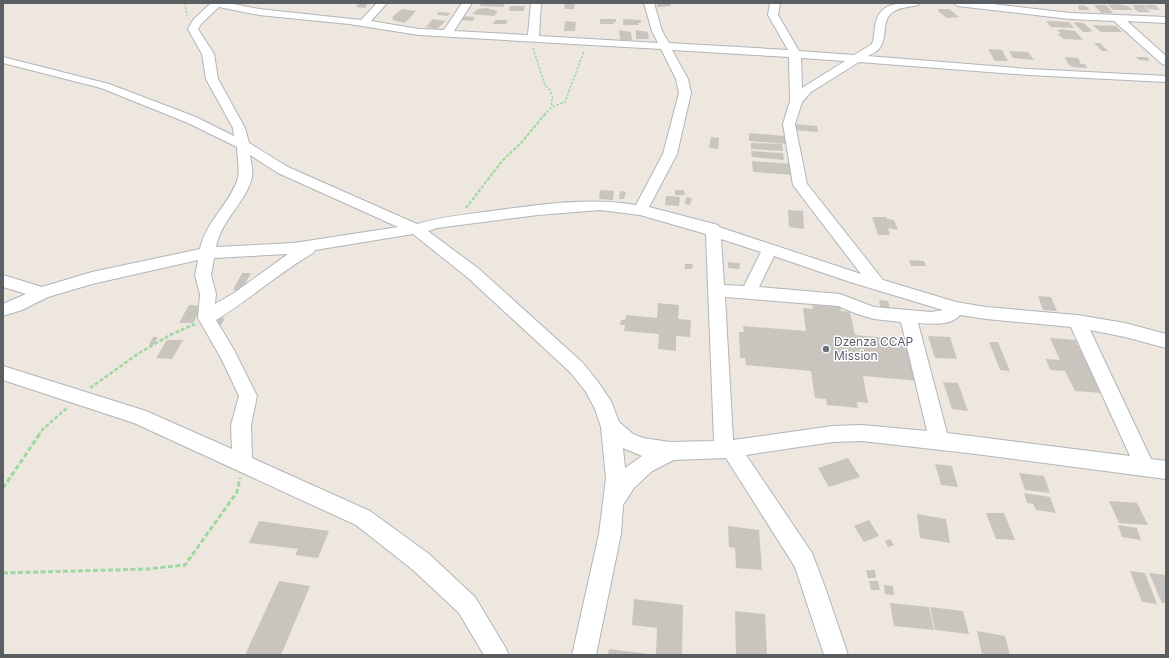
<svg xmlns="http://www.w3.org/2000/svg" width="1169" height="658" viewBox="0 0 1169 658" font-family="Inter,sans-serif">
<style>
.building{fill:#cac4bf}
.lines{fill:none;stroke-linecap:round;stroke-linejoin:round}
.minor-casing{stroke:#b1b5b9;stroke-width:2}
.path-far3{stroke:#9dd99f;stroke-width:1.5;stroke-dasharray:2.5 1.5;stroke-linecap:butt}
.path-far2{stroke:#9dd99f;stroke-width:2;stroke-dasharray:3.5 1.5;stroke-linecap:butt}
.path-far1{stroke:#9dd99f;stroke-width:2.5;stroke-dasharray:4 2;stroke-linecap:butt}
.path{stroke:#9dd99f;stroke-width:3;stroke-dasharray:5 2.5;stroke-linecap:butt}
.minor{fill:#fff;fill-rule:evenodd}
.worship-dot{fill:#6b7280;stroke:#fff;stroke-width:1.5}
.labels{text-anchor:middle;stroke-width:3;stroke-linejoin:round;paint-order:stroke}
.worship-label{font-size:12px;fill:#5b616d;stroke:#fff;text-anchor:start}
</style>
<rect width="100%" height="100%" fill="#ede7e0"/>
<g class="building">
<polygon points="359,3 368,3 365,8 356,7"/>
<polygon points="481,3 505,3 503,7 480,6"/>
<polygon points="564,3 575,3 574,9 565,9"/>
<polygon points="657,3 670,3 671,6 657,7"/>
<polygon points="1115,4 1128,6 1133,10 1113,10 1108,5"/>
<polygon points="1078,5 1086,6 1090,10 1079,10"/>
<polygon points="1094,5 1106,5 1113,13 1101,13"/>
<polygon points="1132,5 1143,5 1150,12 1139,12 1133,8 1135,8"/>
<polygon points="1143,5 1155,5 1160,10 1148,9"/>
<polygon points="510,6 525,6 524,11 509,11"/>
<polygon points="487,8 498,11 494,16 472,14 478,9"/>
<polygon points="402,9 416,11 405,23 392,20 394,18 392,17"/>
<polygon points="938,9 949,9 959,17 947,18 938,11 939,11"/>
<polygon points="439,12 451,13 447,16 439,15 437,14"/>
<polygon points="462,16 475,17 473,21 459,20"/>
<polygon points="433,19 446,21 437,29 426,27"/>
<polygon points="600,19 616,19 616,22 614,22 614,24 600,24"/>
<polygon points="623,19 641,20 641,23 638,23 638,25 623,25"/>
<polygon points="495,20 508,20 506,24 493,24"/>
<polygon points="565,21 576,22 575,31 564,31"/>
<polygon points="1046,21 1069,22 1074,28 1051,27"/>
<polygon points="1076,22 1083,23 1093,31 1090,31 1092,32 1083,32 1074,23"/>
<polygon points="1092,25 1116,26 1122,32 1101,32"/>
<polygon points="1060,29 1075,31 1083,40 1064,39 1057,34 1061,34 1057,30 1061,30"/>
<polygon points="619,30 631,32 632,40 620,40"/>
<polygon points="636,30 648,32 649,39 636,39"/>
<polygon points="1094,43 1100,43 1108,51 1102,51"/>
<polygon points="988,49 1002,50 1008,61 995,61"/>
<polygon points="1009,51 1028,52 1034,60 1013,58"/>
<polygon points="1065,57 1078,58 1081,64 1085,64 1087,68 1072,67 1068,64"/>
<polygon points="1136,57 1147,57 1150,61 1139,60"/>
<polygon points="793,124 817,126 818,132 793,130"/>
<polygon points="749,133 785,136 786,144 749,141"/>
<polygon points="711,137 719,138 718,149 709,148"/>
<polygon points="751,143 782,144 783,151 751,149"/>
<polygon points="751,151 783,153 784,160 752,157"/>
<polygon points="752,161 793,164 795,175 753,172"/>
<polygon points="600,190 614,191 613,200 599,199"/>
<polygon points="675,190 684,190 685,195 675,195"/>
<polygon points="620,191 626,192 624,199 619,199"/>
<polygon points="666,196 680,197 679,206 665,205"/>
<polygon points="686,197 692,198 690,205 685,204"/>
<polygon points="788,210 803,211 804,229 789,227"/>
<polygon points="872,217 886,217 887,219 894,220 898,230 888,228 890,235 878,235"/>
<polygon points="909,260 924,261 926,266 911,266"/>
<polygon points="728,262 740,263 739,269 728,268"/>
<polygon points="685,264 693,264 692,269 685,269"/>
<polygon points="242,273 251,273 242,290 233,290"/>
<polygon points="1038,296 1051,297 1057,311 1043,310"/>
<polygon points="879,300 888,301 890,309 881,309"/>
<polygon points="658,303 679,305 678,319 691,320 690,337 676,336 676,351 658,349 659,334 624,331 625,325 620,325 621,320 625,320 626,315 657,318"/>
<polygon points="189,305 203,306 193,323 179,323"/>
<polygon points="812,305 840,307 841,311 850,312 855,335 909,340 920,381 863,376 868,403 857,402 858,408 827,405 826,399 815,398 811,371 746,365 745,358 740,358 739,332 744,332 743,326 806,331 803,308 813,309"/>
<polygon points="218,317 225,318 221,325 214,324"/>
<polygon points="928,336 950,337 957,359 935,358"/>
<polygon points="153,337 158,337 153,345 149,345"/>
<polygon points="1050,338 1075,340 1102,393 1075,391 1065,371 1050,370 1046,359 1060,360"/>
<polygon points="167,340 183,340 172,359 156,358"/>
<polygon points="989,342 998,342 1010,371 1000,370"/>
<polygon points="943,382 958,383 968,411 952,409"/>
<polygon points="848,458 860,477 829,487 818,468"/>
<polygon points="935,464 952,466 958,487 941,485"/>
<polygon points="1019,473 1044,476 1050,493 1025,490"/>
<polygon points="1024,493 1050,497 1056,513 1036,510 1033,504 1027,503"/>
<polygon points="1109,501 1137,503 1148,525 1119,523"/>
<polygon points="986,513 1004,513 1015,540 996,539"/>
<polygon points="917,514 946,519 950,543 920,538"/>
<polygon points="869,520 879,536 864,542 854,526"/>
<polygon points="259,521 329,531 318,558 295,555 298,549 249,543"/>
<polygon points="1118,525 1137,528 1141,540 1122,537"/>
<polygon points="728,526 759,530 762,570 736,568 735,548 729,547"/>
<polygon points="890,539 894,545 888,547 885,541"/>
<polygon points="866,570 875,570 876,578 868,578"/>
<polygon points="1130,571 1145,573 1157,604 1142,602"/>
<polygon points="1149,573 1166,575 1166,603 1162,603"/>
<polygon points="279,581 310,586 281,655 245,655"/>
<polygon points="869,581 878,581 880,590 871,590"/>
<polygon points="884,585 893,586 894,595 885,594"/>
<polygon points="634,599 683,605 682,655 656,655 657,628 632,625"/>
<polygon points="890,603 929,607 934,630 894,626"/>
<polygon points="930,607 963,611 969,634 935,630"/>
<polygon points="735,611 765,614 767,655 736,655"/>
<polygon points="977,631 1005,636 1010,655 982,655"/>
<polygon points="609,649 649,654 649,655 608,655"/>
</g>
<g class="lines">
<defs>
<g id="minor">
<path d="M 211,3 L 229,3 L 259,9 L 361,20 L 377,3 L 387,3 L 371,21 L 419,29 L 444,30 L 462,3 L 472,3 L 454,31 L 528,35 L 531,3 L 541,3 L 539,36 L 658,43 L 652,31 L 644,3 L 654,3 L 662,31 L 669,43 L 788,50 L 768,15 L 770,3 L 780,3 L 778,15 L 799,51 L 854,55 L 872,44 C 875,36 874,29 876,22 C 881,1 902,3 919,3 L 918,5 C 910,7 900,7 893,12 C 881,19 888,39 879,49 C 876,52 872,54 868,56 L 1029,69 L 1166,76 L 1166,82 L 1029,75 L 859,62 L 811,92 L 802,102 L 795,124 L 807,184 L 883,280 L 956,302 L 986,307 L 1077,315 L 1125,323 L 1166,334 L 1166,348 L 1125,337 L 1090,330 L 1151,459 L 1166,461 L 1166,479 L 976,454 L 862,441 L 833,442 L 746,455 L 812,553 L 826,590 L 848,655 L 824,655 L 795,567 L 726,458 L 674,460 L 652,471 L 634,488 L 623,505 L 621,534 L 596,655 L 572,655 L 599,534 L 606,478 L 601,427 L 595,409 L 586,392 L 571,373 L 467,277 L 413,234 L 315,250 L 313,253 C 279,273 250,299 216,320 L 234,350 L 257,396 L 251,425 L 252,458 L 370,511 L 429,554 L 475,597 L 505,647 L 509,655 L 484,655 L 459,613 L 413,570 L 356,525 L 134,423 L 3,380 L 3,366 L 146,411 L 232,449 L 231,425 L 239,396 L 221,358 L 198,318 L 200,294 L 195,275 L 198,260 L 92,284 L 48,297 L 22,310 L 3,316 L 3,304 L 26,294 L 3,287 L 3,275 L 42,287 L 92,272 L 200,249 C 206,221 230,204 238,178 C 240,169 237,156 237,147 L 188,123 L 101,88 L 3,63 L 3,57 L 109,84 L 196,117 L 234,136 L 233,128 L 206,79 L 202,54 L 188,29 L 193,20 ZM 219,7 L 259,15 L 349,24 L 419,35 L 661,49 L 676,79 L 679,93 L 663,154 L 636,205 C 590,197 544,204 499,210 C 471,214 444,216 417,224 L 288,167 L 249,143 L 245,128 L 218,79 L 214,54 L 198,29 L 201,24 ZM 672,50 L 789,57 L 790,101 L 783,124 L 793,185 L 861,274 L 719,227 L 718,225 L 649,207 L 677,154 L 691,93 L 688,79 ZM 801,58 L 845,61 L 802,88 ZM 250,155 L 278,173 L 398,227 L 294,243 L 216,247 C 221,220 247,201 252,177 C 253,171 251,162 250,155 ZM 600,210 L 640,215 L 706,234 L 714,441 L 670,442 L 643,438 L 633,434 L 619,422 L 611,401 L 598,382 L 583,363 L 479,269 L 428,231 L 437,228 L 538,215 ZM 721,239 L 761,252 L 744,286 L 724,285 ZM 288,254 L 234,293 L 215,304 L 216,294 L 211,275 L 214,258 ZM 774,256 L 850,282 L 943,310 L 931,312 L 874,307 L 840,294 L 759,287 ZM 725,297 L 838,306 L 857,314 L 874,319 L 901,322 L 927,431 L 862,425 L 833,426 L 733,440 ZM 960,315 L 986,319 L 1071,327 L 1130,456 L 947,433 L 918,323 C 931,324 951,326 960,315 ZM 623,448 L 642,456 L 625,468 Z"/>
<polygon points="953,3 984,3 1070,13 1166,17 1166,23 1127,21 1166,56 1166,65 1162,64 1114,21 1070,19 958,6"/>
</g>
</defs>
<use href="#minor" class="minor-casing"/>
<g class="path-far3">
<polyline points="185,3 187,16"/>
<polyline points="533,48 545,85 550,90 553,99 551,102 552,107"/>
<polyline points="544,115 552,107 565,102 584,51"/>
</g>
<polyline class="path-far2" points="466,208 502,161 521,143 545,114"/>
<g class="path-far1">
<polyline points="90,388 139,353 170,335 195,324"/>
<polyline points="38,436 43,429 67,408"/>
</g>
<g class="path">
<polyline points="3,488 39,435"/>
<polyline points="3,573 147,569 185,565 237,492 240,478"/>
</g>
<use href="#minor" class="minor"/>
</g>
<circle class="worship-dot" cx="826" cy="349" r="4"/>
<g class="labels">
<g class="worship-label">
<text x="834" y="346">Dzenza CCAP<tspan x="834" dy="14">Mission</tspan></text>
</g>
</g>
<rect width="1169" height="658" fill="none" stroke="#595f62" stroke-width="8"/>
</svg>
